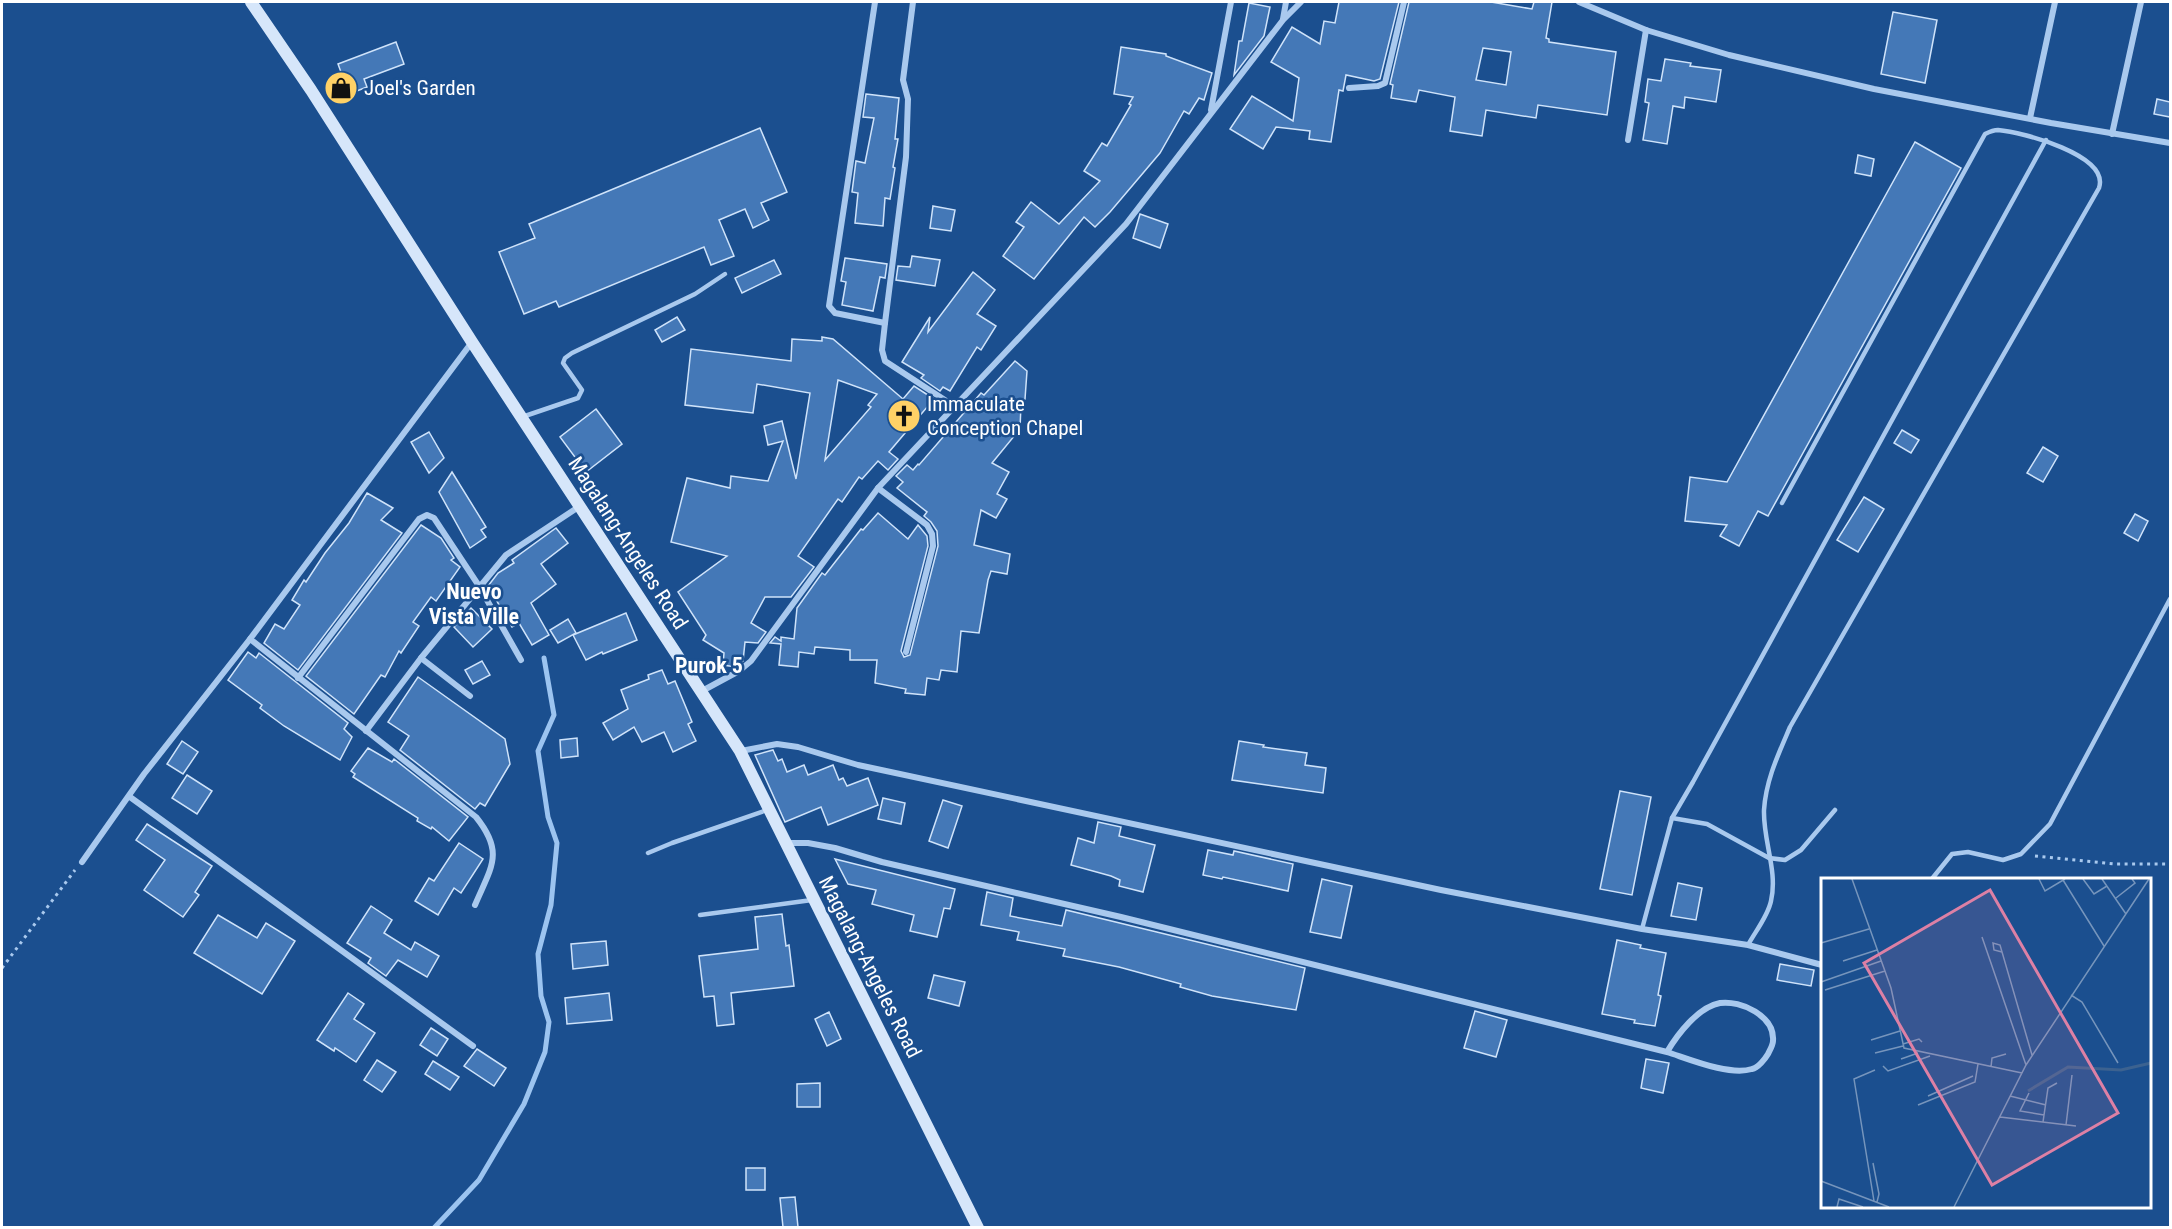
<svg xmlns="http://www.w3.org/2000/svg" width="2172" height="1229" viewBox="0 0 2172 1229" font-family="'Roboto Condensed',sans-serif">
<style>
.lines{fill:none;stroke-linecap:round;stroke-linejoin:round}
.stream{stroke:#9cc4f0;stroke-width:5}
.building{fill:#4478b7;stroke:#cfe3fa;stroke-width:1.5;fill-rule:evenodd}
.path{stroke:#a9c9ee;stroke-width:3;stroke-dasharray:3 4.5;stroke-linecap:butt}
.lane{stroke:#a9c9ee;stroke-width:4.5}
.street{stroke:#a9c9ee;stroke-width:6}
.secondary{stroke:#d6e6fa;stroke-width:12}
.labels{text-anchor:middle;stroke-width:5;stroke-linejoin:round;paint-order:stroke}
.poi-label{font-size:21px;fill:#fff;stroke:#1b4f8f;text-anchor:start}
.street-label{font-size:21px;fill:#fff;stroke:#1b4f8f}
.neighbourhood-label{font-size:22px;font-weight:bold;fill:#fff;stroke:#1b4f8f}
.inset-river{fill:none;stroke:#3c6290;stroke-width:3}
.inset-road{fill:none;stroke:#7695bc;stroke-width:1.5}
.view{fill:#dd80a5;fill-opacity:0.15;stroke:#dd80a5;stroke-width:3}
.inset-edge{fill:none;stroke:#fff;stroke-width:3}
</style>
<rect width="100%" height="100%" fill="#1b4f8f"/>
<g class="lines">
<polyline class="stream" points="434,1228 479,1180 524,1104 545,1052 549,1022 541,996 538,954 551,905 557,843 548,817 538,751 554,715 544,658"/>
</g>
<g class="building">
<polygon points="1339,2 1399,2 1380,79 1374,81 1346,75 1343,91 1339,90 1331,142 1309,139 1310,131 1276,127 1263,149 1230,129 1252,96 1293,121 1299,78 1271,62 1292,27 1320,44 1324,21 1335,23"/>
<path d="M 1409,2 L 1491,2 L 1532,9 L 1534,2 L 1552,2 L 1546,38 L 1549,39 L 1549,42 L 1616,52 L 1607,115 L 1538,105 L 1536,118 L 1486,110 L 1482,136 L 1450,131 L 1455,97 L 1419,90 L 1416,102 L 1391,98 L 1393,85 L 1390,84 ZM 1483,48 L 1511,52 L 1506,85 L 1476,80 Z"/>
<polygon points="1249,3 1270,7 1264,36 1234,75 1239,41 1242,41"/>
<polygon points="1893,12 1937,20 1925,83 1881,74"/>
<polygon points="396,42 404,64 364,79 367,87 349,94 338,64"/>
<polygon points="1121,47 1166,54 1166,56 1212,73 1204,100 1199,98 1189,114 1184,111 1160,153 1110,212 1095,227 1084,217 1034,279 1003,256 1024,227 1016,222 1031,202 1059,224 1100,181 1084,171 1102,143 1107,146 1131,105 1129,104 1133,97 1114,94"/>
<polygon points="1665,59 1691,63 1690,66 1721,70 1716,102 1685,97 1684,108 1673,106 1667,144 1643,140 1649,103 1645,102 1648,79 1661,81"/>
<polygon points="866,94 899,98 895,139 898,139 893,167 895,168 890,199 885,198 883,226 855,223 858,193 852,192 856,161 865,163 874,118 863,117"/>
<polygon points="2157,99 2170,102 2170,117 2154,114"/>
<polygon points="760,128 787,192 761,203 769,220 753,228 745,209 719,220 734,256 711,265 704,247 559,307 556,301 524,314 499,252 535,238 529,224"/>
<polygon points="1915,142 1961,168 1768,516 1758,511 1739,546 1720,536 1727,525 1685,521 1690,477 1727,482"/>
<polygon points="1858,155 1874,159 1871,176 1855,173"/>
<polygon points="933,206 955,210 951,231 930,228"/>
<polygon points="1140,214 1168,224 1160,248 1133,238"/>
<polygon points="912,256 940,260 935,286 896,280 898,266 910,267"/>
<polygon points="845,258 887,264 885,278 880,277 873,311 842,305 846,282 841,281"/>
<polygon points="774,260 781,274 742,293 735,278"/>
<polygon points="973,272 995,290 977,314 996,326 981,350 977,347 950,391 943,387 940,391 921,378 924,375 902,362 930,317 928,332"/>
<polygon points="677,317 685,330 662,342 655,330"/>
<path d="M 822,337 L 833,339 L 903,399 L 914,386 L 934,399 L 889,452 L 898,459 L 888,470 L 878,461 L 862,479 L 859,477 L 842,502 L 838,499 L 798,556 L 814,567 L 791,597 L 765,597 L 751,623 L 766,632 L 758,643 L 745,642 L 743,661 L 736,667 L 723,665 L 724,653 L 703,640 L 706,635 L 678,592 L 727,556 L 671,542 L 687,478 L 730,488 L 731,476 L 768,481 L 783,441 L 768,445 L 764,426 L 782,421 L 796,479 L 810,393 L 757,384 L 753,413 L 685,405 L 691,349 L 791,361 L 792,339 L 822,341 ZM 838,380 L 877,394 L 868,405 L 871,407 L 825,460 Z"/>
<polygon points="1015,361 1027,371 1025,399 1021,404 1020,429 992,463 1009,472 997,494 1007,499 996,518 981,510 974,545 1010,554 1007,574 991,571 988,580 979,633 961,631 957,672 941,670 939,680 927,678 925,695 905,693 906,689 875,683 877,660 850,660 850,650 815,647 814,654 799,652 798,667 779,665 781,644 770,643 775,637 781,641 781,637 794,639 797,608 822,573 825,575 861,529 863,530 878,513 908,539 918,525 927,536 928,546 901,651 904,657 910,655 938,546 937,531 931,522 924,516 927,512 897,488 903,482 896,476 907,465 913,470 918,464 919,465 981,393 984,395"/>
<polygon points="596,409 622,444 586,472 560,437"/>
<polygon points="1902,430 1919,440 1911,453 1894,443"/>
<polygon points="429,432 444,458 429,473 411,442"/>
<polygon points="2043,447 2058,456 2043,482 2027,473"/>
<polygon points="452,472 486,527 481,530 486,537 470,548 439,492"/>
<polygon points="367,493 393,508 381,520 402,533 298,670 264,643 275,624 284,629 300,605 292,600 304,580 306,582 325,553 349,523"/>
<polygon points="1864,497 1884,509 1858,552 1837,540"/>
<polygon points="2135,514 2148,521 2138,541 2124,533"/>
<polygon points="421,525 441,538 454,558 451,560 460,567 436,601 431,597 413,622 419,626 401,653 399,651 385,677 381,675 354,714 306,676"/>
<polygon points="556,528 568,543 541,564 556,584 531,603 549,635 532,645 519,623 512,627 488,586 498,573 514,563 512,560"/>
<polygon points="471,608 492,629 473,647 454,627"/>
<polygon points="626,613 637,640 603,654 602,652 586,660 573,635"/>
<polygon points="568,619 576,633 558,643 550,630"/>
<polygon points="248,652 256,658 259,653 348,723 344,729 352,737 340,760 284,726 260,708 262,705 228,680"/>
<polygon points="482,661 490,675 473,684 465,670"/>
<polygon points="662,670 668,684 675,681 692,722 688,724 696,741 673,752 664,732 642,742 634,727 613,740 603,723 628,709 621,690 649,679 648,675"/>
<polygon points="418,677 505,739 510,764 485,806 480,803 475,809 400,750 409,736 388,722"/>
<polygon points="577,738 578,756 561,758 560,740"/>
<polygon points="182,741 198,752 183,774 167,764"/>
<polygon points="1239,741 1264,745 1263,747 1307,753 1305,765 1326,768 1323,793 1232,780"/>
<polygon points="368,748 392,762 394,759 468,817 449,841 432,827 431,829 417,821 418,818 353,777 355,774 351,771"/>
<polygon points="773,750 778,761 782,759 787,772 804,765 808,775 833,765 839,780 843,778 847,786 868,778 878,805 828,825 821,807 785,822 755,755"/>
<polygon points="187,775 212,791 197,814 172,798"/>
<polygon points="1620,791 1651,797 1632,895 1600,889"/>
<polygon points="883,798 905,803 901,824 878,819"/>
<polygon points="943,800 962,806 948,848 929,841"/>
<polygon points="1098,822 1121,827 1119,836 1155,845 1143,892 1119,886 1120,880 1111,876 1071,865 1078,838 1094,843"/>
<polygon points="147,824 212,866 195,892 199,895 183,917 144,890 165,860 136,840"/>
<polygon points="459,843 483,859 461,893 454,888 438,915 415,901 429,878 434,881"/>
<polygon points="1208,850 1233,855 1234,851 1293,864 1288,891 1223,877 1222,879 1203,875"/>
<polygon points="835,859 955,889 950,909 944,908 937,937 910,931 914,915 872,904 876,890 848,884"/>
<polygon points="1322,879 1352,886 1341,938 1310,932"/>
<polygon points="1678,883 1702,888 1696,920 1671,916"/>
<polygon points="987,892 1013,898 1010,916 1062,926 1066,910 1305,968 1296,1010 1212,996 1180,987 1181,984 1119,967 1063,956 1065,949 1017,940 1019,932 981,925"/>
<polygon points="371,906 392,920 384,933 411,950 415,942 439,956 427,977 398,960 386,976 368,963 371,958 347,943"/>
<polygon points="782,914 786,946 789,945 794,986 731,993 734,1024 717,1026 714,996 704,997 699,956 758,949 755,917"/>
<polygon points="218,915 257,938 266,923 295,941 262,994 194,953"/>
<polygon points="1617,940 1641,945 1640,948 1666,953 1658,995 1661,996 1655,1026 1634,1023 1635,1020 1602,1014"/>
<polygon points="606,941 608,965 573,969 571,944"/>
<polygon points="1780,964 1814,970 1811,986 1777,980"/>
<polygon points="934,975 965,982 959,1006 928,998"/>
<polygon points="348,993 364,1004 354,1019 375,1033 356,1062 335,1048 334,1051 317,1040"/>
<polygon points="609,993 612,1020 567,1024 565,998"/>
<polygon points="1475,1011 1507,1020 1496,1057 1464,1048"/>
<polygon points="829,1012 841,1039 827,1046 815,1019"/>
<polygon points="431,1028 448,1039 437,1056 420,1045"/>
<polygon points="477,1049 506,1068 494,1086 464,1066"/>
<polygon points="1646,1059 1669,1063 1663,1093 1641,1088"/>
<polygon points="377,1060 396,1072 382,1092 364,1080"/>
<polygon points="433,1061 459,1077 450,1090 425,1074"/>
<polygon points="820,1083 820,1107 797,1107 797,1084"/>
<rect x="746" y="1168" width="19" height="22"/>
<polygon points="795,1197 798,1227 783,1227 780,1198"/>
</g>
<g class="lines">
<g class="path">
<polyline points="2035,856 2115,864 2170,864"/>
<polyline points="2,968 75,870"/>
</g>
<g class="lane">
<polyline points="522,417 578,398 582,390 563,363 565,358 572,353 695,294 725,274"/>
<polyline points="1672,818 1707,824 1769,858 1785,860 1801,850 1835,810"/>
<polyline points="648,853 672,843 767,810"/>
<polyline points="1931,880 1952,854 1968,852 2003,860 2021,854 2050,824 2170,599"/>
<polyline points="700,915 812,900"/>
<polyline points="1642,929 1672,818 1693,782 2046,140"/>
<path d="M 1748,945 C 1755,932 1768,916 1771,901 C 1778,871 1763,841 1764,810 C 1766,780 1778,755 1790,727 L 2099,188 C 2110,155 2022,132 1998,130 C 1994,130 1989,132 1985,134 L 1782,503"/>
</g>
<g class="street">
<polyline points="875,2 829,306 835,313 885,323 882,350 885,361 954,406"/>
<polyline points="1579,2 1646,30 1729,55 1874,89 2051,123 2170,143"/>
<polyline points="1283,19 1286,2"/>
<polyline points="1349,88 1378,86 1385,83 1404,2"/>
<polyline points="1211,110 1231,2"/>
<polyline points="2030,118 2055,2"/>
<polyline points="2112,134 2141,2"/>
<polyline points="1628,140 1646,30"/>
<polyline points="885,323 906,157 908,99 903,80 913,2"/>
<polyline points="878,488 927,525 932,534 933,546 906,652"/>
<path d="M 250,639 L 476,817 C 505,853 491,867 475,905"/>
<polyline points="421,658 470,696"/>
<polyline points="298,678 419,519 427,515 434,518 479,586 521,660"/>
<polyline points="702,691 739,671 751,661 878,488 1126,224 1283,20 1301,2"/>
<polyline points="366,731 421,658 506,555 580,506"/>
<polyline points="741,751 777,744 798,747 858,765 1441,890 1642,929 1748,945 1822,965"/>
<polyline points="130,797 473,1046"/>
<path d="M 787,843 L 808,843 L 835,848 L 882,862 L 1121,917 L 1667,1052 C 1689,1059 1729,1076 1752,1069 C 1758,1068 1765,1059 1768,1054 C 1770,1050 1773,1045 1773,1041 C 1775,1016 1741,1000 1720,1003 C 1698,1007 1677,1035 1667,1052"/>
<polyline points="82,862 144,774 250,639 472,342"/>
</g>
<polyline class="secondary" points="251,2 311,90 472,342 740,751 978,1228"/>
</g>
<defs>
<symbol id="shop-disc" viewBox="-11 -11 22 22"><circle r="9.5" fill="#ffd166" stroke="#1b4f8f"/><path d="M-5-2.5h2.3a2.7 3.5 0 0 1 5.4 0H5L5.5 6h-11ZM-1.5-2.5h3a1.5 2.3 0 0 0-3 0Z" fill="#111"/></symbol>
<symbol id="church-disc" viewBox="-11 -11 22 22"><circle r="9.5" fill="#ffd166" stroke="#1b4f8f"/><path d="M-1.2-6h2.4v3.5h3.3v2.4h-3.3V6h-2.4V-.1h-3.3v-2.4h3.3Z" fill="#111"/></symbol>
</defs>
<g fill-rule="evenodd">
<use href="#shop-disc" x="322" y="69" width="38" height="38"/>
<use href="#church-disc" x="885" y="397" width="38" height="38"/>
</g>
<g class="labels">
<g class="poi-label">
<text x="364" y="95">Joel's Garden</text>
<text x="927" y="411">Immaculate<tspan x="927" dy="24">Conception Chapel</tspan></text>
</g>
<g class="street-label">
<text transform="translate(628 543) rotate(57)" y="7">Magalang-Angeles Road</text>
<text transform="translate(870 967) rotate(63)" y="7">Magalang-Angeles Road</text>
</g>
<g class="neighbourhood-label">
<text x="474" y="599">Nuevo<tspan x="474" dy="25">Vista Ville</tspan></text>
<text x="709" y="673">Purok 5</text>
</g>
</g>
<g transform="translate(1821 878)">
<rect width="330" height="330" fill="#1b4f8f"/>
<path class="inset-river" d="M 207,213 L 247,189 L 300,192 L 330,185"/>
<path class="inset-road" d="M 31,1 L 70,110 L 83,170 L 201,195M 218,1 L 224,13 L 244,1M 262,1 L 273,16 L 286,8M 281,1 L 305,36M 242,2 L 283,68M 295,20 L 314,5 L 311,1M 161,59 L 205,187M 0,65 L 48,51M 181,74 L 173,72 L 172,65 L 179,67 L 211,177M 22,83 L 56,72M 0,104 L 60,83M 4,112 L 64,93M 250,117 L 261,124 L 297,185M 50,162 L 79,153M 82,166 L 98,161 L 101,164M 54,175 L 82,168M 80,181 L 97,175M 62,188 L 67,193 L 109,178M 170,189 L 171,180 L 185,176M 208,215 L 199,233 L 223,237M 107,218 L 152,198M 189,218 L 225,227M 97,227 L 154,204 L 157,186M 179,239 L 255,248M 222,244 L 227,210 L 236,205M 245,247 L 251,197M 52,285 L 58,316 L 56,324M 0,303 L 68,329M 53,323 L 33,201 L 54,192M 16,329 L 18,321 L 42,329M 133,329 L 205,187 L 328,1"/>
<path class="view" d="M 169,12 L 297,235 L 171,307 L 43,85 Z"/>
<rect width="330" height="330" class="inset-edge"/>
</g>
<rect width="2172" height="1229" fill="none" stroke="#ffffff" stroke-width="6"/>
</svg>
